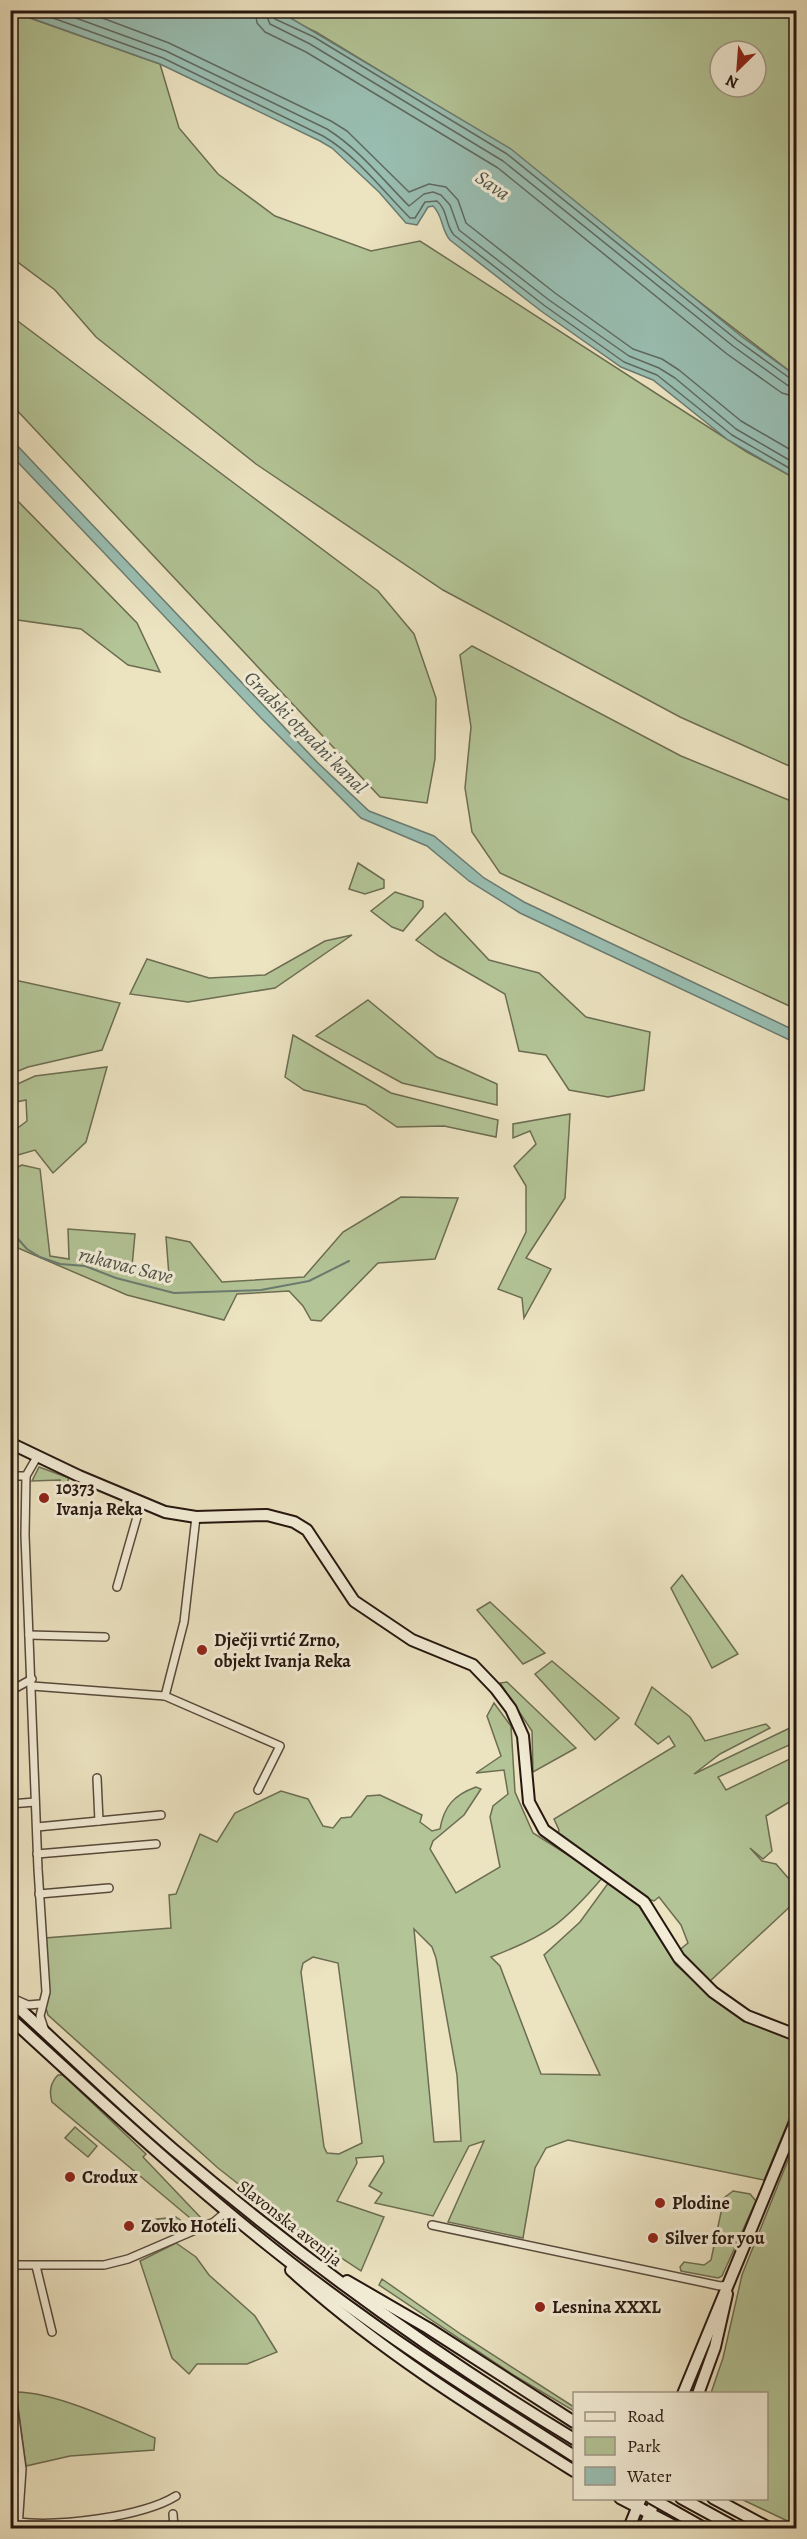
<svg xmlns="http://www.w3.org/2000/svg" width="807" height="2539" viewBox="0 0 807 2539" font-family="Alegreya,serif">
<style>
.green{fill:#b3c496;stroke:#6c6d52;stroke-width:1.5;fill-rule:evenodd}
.water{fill:#99beb2;stroke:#6b7b71;stroke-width:1.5}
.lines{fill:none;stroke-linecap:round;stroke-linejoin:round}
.shore{stroke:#5f6a60;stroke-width:1.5}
.stream{stroke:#6b7b71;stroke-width:2}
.street-casing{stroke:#57493c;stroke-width:10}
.secondary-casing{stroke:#25160f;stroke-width:14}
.street{stroke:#f3edd7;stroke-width:7}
.secondary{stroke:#f3edd7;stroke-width:10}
.secondary-bridge-casing{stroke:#25160f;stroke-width:14;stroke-linecap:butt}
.secondary-bridge{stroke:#f3edd7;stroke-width:10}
.poi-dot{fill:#8f2418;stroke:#f3edd7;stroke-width:2}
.labels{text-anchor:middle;stroke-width:6;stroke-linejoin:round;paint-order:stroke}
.poi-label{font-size:18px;font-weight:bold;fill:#25160f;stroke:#f3edd7;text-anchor:start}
.street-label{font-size:18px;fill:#25160f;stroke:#f3edd7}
.water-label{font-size:20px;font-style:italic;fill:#4e5148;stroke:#f3edd7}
</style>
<rect width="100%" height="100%" fill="#ece3c1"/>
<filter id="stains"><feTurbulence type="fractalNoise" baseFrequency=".00333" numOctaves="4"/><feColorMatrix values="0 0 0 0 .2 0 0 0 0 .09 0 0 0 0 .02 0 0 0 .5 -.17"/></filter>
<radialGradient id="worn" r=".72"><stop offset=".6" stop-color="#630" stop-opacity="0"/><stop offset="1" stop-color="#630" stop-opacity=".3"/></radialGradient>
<g class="green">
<polygon points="10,11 160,64 179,128 218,174 275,216 371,251 420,241 747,452 796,479 796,769 680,717 443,590 256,464 96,337 55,290 11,257"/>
<path d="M 270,11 L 796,11 L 796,376 L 469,125 L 316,32 ZM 720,51 L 756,51 L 756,87 L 720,87 Z"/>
<polygon points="11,316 378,591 414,634 436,698 435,759 427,803 380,797 11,404"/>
<polygon points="11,494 137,623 160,672 128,665 81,629 11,619"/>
<polygon points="472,646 681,756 796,803 796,1009 500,873 472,832 465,788 471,727 460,655"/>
<polygon points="358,863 384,880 384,888 365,894 349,889"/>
<polygon points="395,892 423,901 423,907 403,931 392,927 371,911"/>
<polygon points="445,913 489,960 539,973 586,1017 650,1032 644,1090 608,1097 569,1090 546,1055 519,1051 505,994 439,956 416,940"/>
<polygon points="352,935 275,988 188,1002 130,994 147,959 209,978 265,975 325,941"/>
<polygon points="10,979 120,1003 102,1050 28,1067 11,1074"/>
<polygon points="368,1000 437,1057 497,1084 497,1105 402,1083 316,1036"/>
<polygon points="293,1035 391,1093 498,1120 496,1137 444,1126 397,1127 365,1105 304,1090 285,1077"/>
<polygon points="107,1067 86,1142 53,1173 35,1150 11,1157 11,1133 27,1121 26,1100 11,1103 11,1087 35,1076"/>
<polygon points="570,1114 565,1198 526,1258 551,1269 524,1318 522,1298 498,1289 526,1232 526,1186 514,1166 536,1144 530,1131 513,1138 513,1124"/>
<polygon points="22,1165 40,1169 50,1256 69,1259 68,1229 135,1234 132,1267 169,1276 166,1237 190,1242 222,1282 304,1277 343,1232 401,1197 458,1198 435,1259 378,1263 321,1321 311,1320 303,1306 289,1291 237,1294 224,1320 127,1295 11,1245 11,1170"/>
<polygon points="39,1467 69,1478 64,1490 60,1491 60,1480 32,1481"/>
<polygon points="682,1575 738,1654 712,1668 671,1588"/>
<polygon points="490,1602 545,1653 523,1664 477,1610"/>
<polygon points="552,1661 619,1718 595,1740 535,1674"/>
<polygon points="507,1682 576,1748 533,1772 532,1731 500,1683"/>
<polygon points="652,1687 690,1717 705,1741 766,1724 770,1728 720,1754 694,1774 796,1725 796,1742 718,1777 726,1790 796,1756 796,1798 766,1816 772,1851 763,1859 750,1848 762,1861 776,1864 796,1887 796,1901 708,1983 678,1951 688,1943 681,1925 659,1897 654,1901 645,1898 557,1836 559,1830 554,1819 675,1746 669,1736 658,1744 635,1724"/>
<path d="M 494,1703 L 511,1726 L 515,1792 L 533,1833 L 603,1877 C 563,1924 548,1935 491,1957 L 500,1966 L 541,2074 L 600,2075 L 544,1955 L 580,1922 L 609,1882 L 637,1903 L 676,1965 L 720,2004 L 742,2020 L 796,2040 L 796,2103 L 764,2180 L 568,2140 L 546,2148 L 535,2168 L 523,2238 L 448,2222 L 484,2141 L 469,2146 L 433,2216 L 375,2203 L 382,2193 L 369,2186 L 384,2162 L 383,2156 L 356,2158 L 357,2163 L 337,2201 L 384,2217 L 361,2271 L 288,2223 L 218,2168 L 48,2015 L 45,2005 L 49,1996 L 45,1938 L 171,1928 L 169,1895 L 176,1894 L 200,1834 L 217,1842 L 235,1813 L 281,1791 L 308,1799 L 323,1826 L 333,1828 L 341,1818 L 351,1817 L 367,1796 L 380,1795 L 422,1815 L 420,1822 L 432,1831 L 440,1829 C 444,1806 454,1795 476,1787 L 481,1789 L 464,1815 L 433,1841 L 430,1849 L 456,1893 L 500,1867 L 490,1817 L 493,1806 L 508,1794 L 504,1770 L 476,1773 L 501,1756 L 487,1716 ZM 414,1929 L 432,1947 L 436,1958 L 457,2075 L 461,2141 L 434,2142 ZM 313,1957 L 338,1963 L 362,2143 L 339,2154 L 327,2153 L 324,2147 L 301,1972 L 303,1963 Z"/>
<path d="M 58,2075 L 63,2075 L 146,2154 L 143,2157 L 203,2220 L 196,2223 L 52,2102 C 49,2092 50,2083 58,2075 Z"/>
<polygon points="75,2127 97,2146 88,2157 65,2138"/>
<polygon points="796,2140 796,2525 741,2499 766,2498 766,2394 711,2393 723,2358 742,2275"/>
<polygon points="733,2191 750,2194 756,2201 722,2276 718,2278 681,2271 680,2267 684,2262 704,2265 711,2260 724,2198"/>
<polygon points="176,2217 186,2224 186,2228 176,2232 157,2219"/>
<polygon points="176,2243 196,2257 209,2275 255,2316 277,2352 247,2364 197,2364 189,2374 172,2358 140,2261"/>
<polygon points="382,2279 462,2335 574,2407 574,2411 515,2376 379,2285"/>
<path d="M 16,2392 C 55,2392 119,2422 155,2438 L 154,2450 L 70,2456 L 26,2466 Z"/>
</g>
<g class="water">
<path d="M 11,11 L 270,10 L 289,17 L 511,149 L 741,336 L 796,376 L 796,479 L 728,440 L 653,380 L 621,367 L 541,311 L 450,240 C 441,230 443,215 433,206 L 428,207 L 417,225 L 406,223 L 379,192 L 332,148 L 320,141 L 160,64 Z"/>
<polygon points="11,439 318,763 369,811 434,836 484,878 524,902 796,1031 796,1043 520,913 469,881 427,846 361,818 261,718 11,455"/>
</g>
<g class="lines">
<g class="shore">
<path d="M 31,10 L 163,58 L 323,136 C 357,156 382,190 410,218 L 415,218 L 425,202 L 437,201 C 448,210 445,225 454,235 L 545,306 L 624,362 L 657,375 L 732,435 L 796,472"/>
<path d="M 54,10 L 166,51 L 327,129 C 359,149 383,180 409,206 L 424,194 L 433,192 L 441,195 L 450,205 L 459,230 L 549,300 L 629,356 L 659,368 L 675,378 L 736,429 L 796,464"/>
<polyline points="81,10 169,43 331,121 347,131 409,192 429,184 446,187 458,200 466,223 555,293 633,349 662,359 679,370 741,421 796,453"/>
<polyline points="255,10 257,23 265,32 306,52 498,168 727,354 782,393 796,397"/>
<polyline points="264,10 270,24 310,44 503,161 733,346 787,385 796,388"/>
<polyline points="271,10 275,19 314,37 507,154 737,340 791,379 796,380"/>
</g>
<polyline class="stream" points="10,1230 27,1249 40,1257 60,1264 85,1266 116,1278 174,1293 261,1290 309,1281 349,1261"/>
<defs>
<g id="street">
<polyline points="37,1457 26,1476 25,1535 38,1869 46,1992 40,2016 45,2031"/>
<polyline points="10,1476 26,1476"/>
<polyline points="117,1587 141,1503"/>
<polyline points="29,1635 105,1637"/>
<polyline points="32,1686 165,1696 280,1746 258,1790"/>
<polyline points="10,1691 32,1679"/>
<polyline points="165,1696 184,1622 196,1517"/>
<polyline points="97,1778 99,1821"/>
<polyline points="10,1804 35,1802"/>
<polyline points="37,1827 161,1815"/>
<polyline points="37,1854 156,1844"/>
<polyline points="39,1894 109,1888"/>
<polyline points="12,1998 28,2005 40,2004"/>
<polyline points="432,2225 720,2286 728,2285"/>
<polyline points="10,2265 104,2265 128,2259 214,2222 227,2211"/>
<polyline points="36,2266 52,2332"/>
<polyline points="10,2382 22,2469 18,2528"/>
<polyline points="173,2514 174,2528"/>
<path d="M 18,2522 C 58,2527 142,2517 176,2496"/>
</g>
<g id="secondary">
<polyline points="10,1443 79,1476 165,1512 196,1517 267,1515 294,1522 307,1530 354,1601 412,1640 473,1665 496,1689 511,1709 523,1736 529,1802 544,1830 644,1902 679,1958 713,1992 747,2016 796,2035"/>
<path d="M 10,2000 C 65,2050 118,2102 174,2150 C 300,2257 433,2354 574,2439"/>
<path d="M 10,2018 C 122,2121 234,2225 358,2313 C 428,2364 501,2409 574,2456"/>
<path d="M 291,2270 C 376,2348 476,2410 574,2471"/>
<polyline points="347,2281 428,2328 574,2422"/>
<polyline points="683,2394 796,2120"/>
<polyline points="698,2394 715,2347 727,2294"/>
<polyline points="620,2498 678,2528"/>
<polyline points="681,2498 736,2528"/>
<polyline points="713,2498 769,2528"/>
<polyline points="629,2528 641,2498"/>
<polyline points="644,2528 656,2498"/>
</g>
</defs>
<use href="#street" class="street-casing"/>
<use href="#secondary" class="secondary-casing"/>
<use href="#street" class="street"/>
<use href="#secondary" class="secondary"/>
<defs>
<polyline id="secondary-bridge" points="651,2498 704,2528"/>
</defs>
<use href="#secondary-bridge" class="secondary-bridge-casing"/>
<use href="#secondary-bridge" class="secondary-bridge"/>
</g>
<g class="poi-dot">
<circle cx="44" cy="1498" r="6"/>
<circle cx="202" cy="1650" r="6"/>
<circle cx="70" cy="2177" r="6"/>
<circle cx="660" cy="2203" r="6"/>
<circle cx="129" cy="2226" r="6"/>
<circle cx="653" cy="2238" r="6"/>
<circle cx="540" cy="2307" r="6"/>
</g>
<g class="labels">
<g class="poi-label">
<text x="56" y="1494">10373<tspan x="56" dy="21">Ivanja Reka</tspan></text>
<text x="214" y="1646">Dječji vrtić Zrno,<tspan x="214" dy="21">objekt Ivanja Reka</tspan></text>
<text x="82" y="2183">Crodux</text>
<text x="672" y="2209">Plodine</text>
<text x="141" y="2232">Zovko Hoteli</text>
<text x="665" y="2244">Silver for you</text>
<text x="552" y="2313">Lesnina XXXL</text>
</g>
<g class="street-label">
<text transform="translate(290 2223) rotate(38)" y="6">Slavonska avenija</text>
</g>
<g class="water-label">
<text transform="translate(493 185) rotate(35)" y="7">Sava</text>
<text transform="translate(306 732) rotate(45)" y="7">Gradski otpadni kanal</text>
<text transform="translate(126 1265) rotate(14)" y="7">rukavac Save</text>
</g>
</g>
<rect width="807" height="2539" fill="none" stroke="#ece3c1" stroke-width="36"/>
<rect x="12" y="12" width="783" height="2515" fill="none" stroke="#25160f" stroke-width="3"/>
<rect x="18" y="18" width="771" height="2503" fill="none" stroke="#25160f" stroke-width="1.5"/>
<rect x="573" y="2392" width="195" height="108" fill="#f3edd7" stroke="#a19787" stroke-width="1.5"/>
<rect x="585" y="2412" width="30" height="9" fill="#f3edd7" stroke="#a19787" stroke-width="1.5"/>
<text x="627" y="2422" font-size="18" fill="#25160f">Road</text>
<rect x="585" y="2437" width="30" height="18" fill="#b3c496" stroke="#a19787" stroke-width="1.5"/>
<text x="627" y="2452" font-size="18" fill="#25160f">Park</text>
<rect x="585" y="2467" width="30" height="18" fill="#99beb2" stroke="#a19787" stroke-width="1.5"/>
<text x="627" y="2482" font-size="18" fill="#25160f">Water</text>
<g transform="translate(738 69) rotate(205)"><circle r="28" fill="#f3edd7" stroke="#a19787" stroke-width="1.5"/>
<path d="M0-4.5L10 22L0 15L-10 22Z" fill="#8f2418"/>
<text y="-9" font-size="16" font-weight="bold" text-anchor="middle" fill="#25160f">N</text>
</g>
<rect width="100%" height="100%" filter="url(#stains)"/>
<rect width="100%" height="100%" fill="url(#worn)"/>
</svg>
